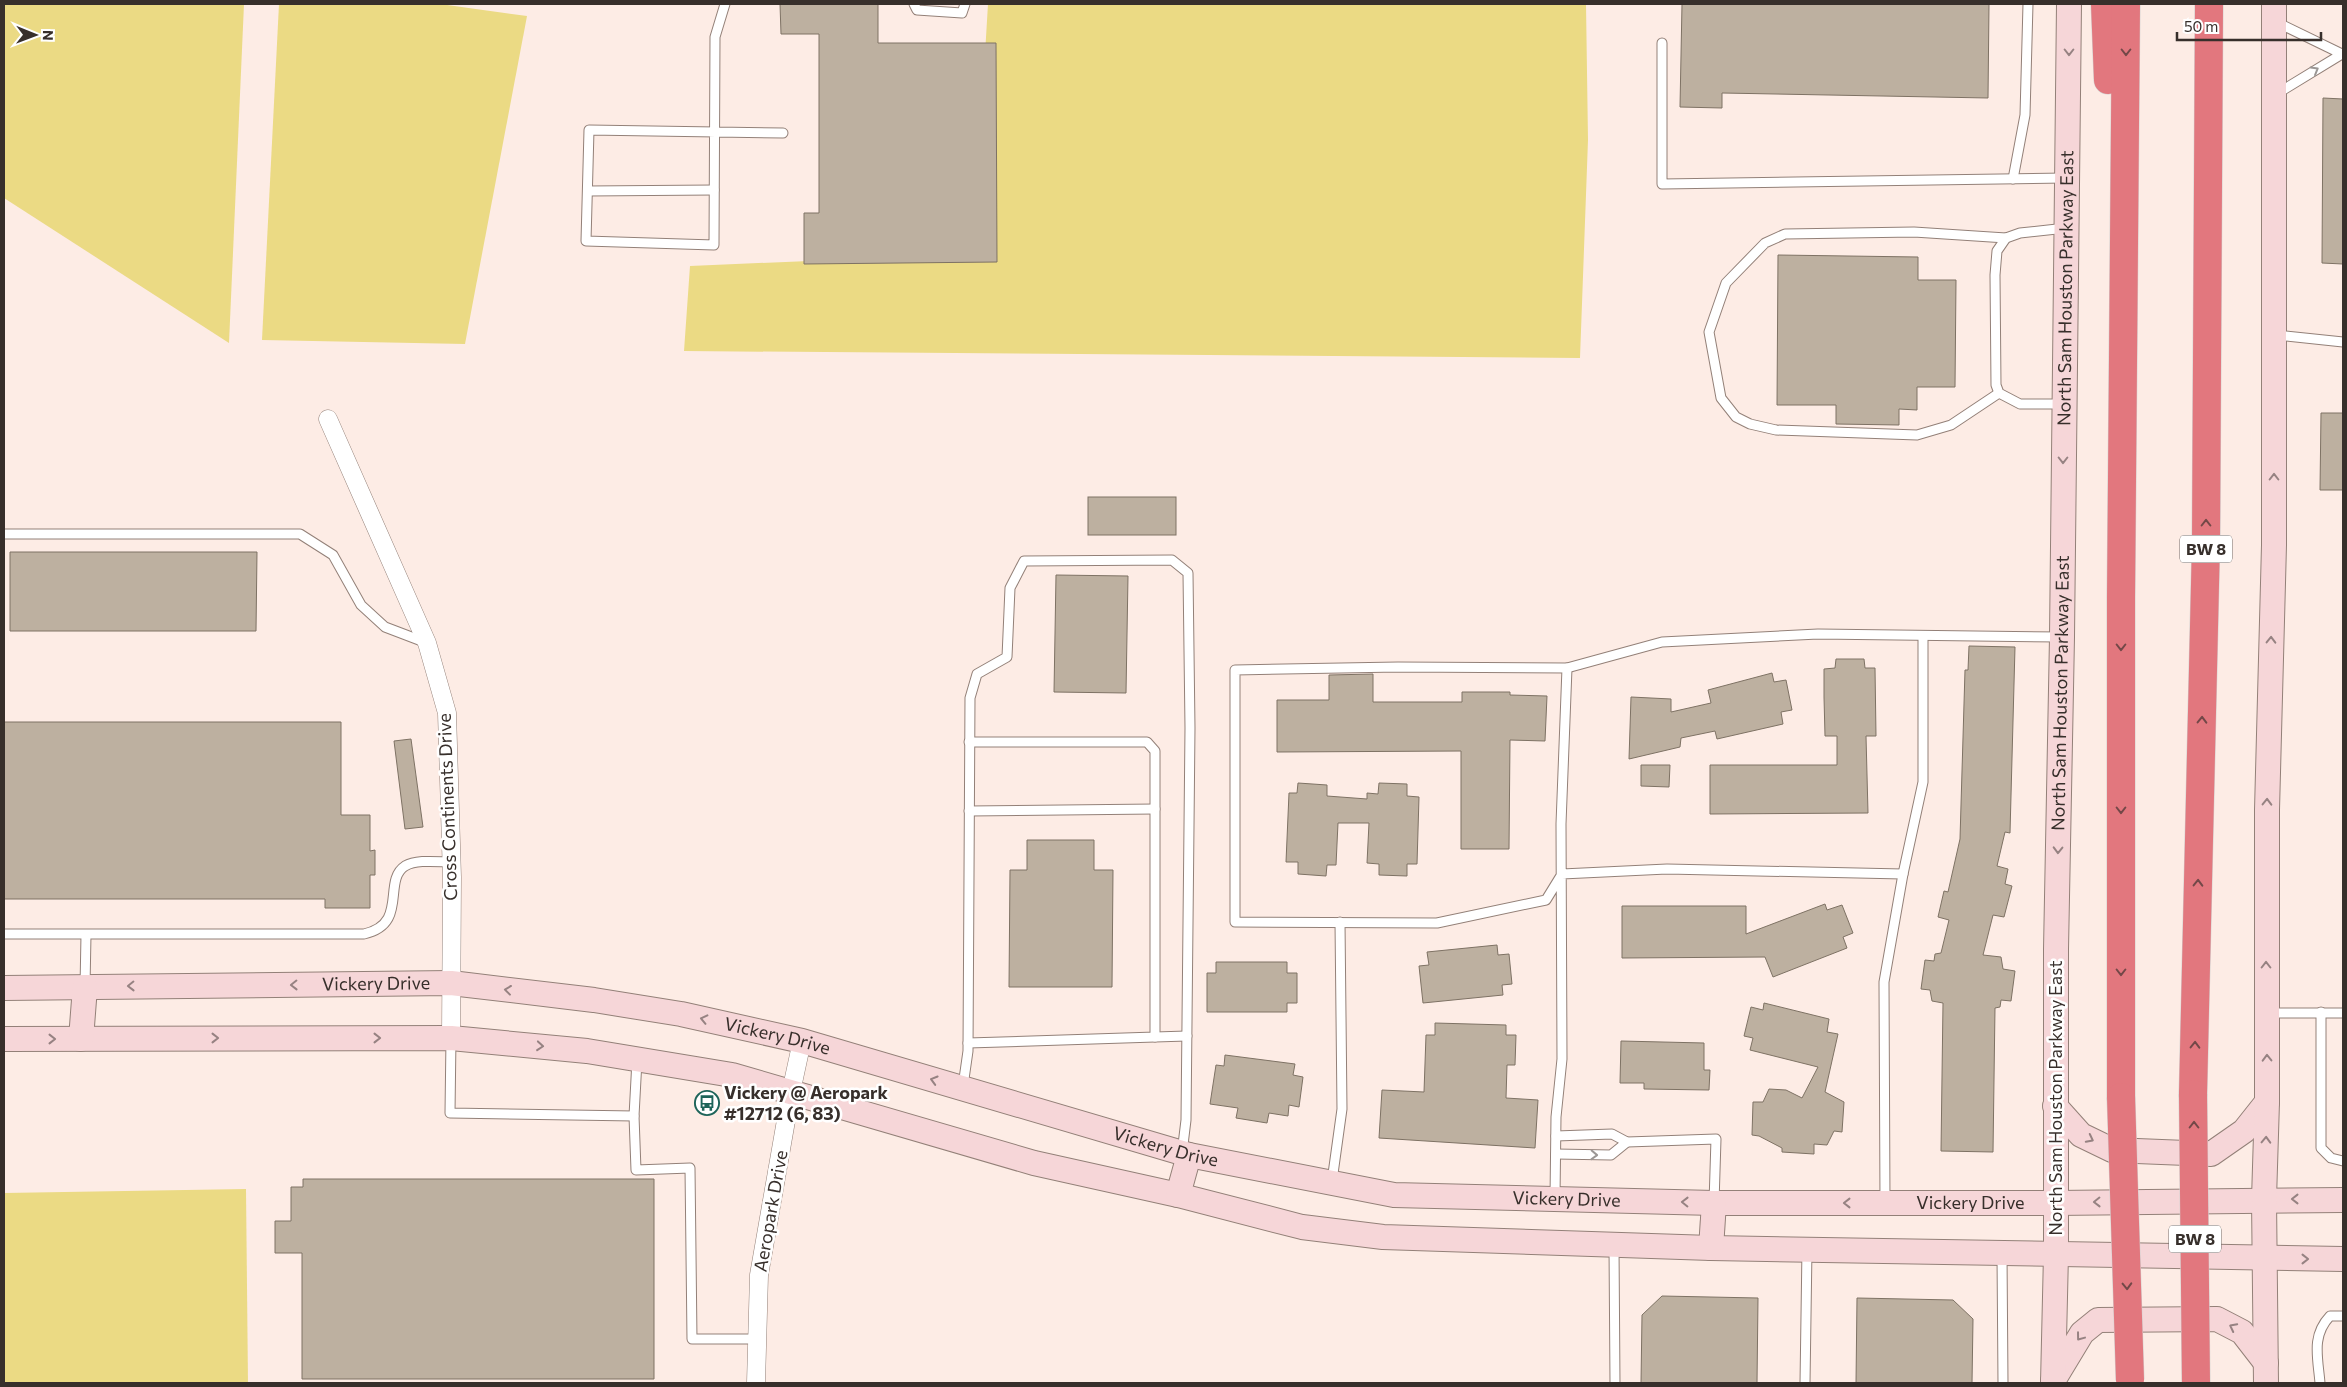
<svg xmlns="http://www.w3.org/2000/svg" width="2347" height="1387" viewBox="0 0 2347 1387" font-family="Commissioner,sans-serif">
<style>
.green{fill:#ebda84}
.building{fill:#bdb0a0;stroke:#7e7264}
.lines{fill:none;stroke-linecap:round;stroke-linejoin:round}
.lane-casing{stroke:#938078;stroke-width:11}
.street-casing{stroke:#938078;stroke-width:19}
.secondary-casing{stroke:#938078;stroke-width:26}
.highway-casing{stroke:#d3d1d0;stroke-width:29}
.lane{stroke:#fff;stroke-width:9}
.street{stroke:#fff;stroke-width:18}
.secondary{stroke:#f6d6d8;stroke-width:24}
.highway{stroke:#e2777e;stroke-width:28}
.highway-bridge-casing{stroke:#d3d1d0;stroke-width:29;stroke-linecap:butt}
.highway-bridge{stroke:#e2777e;stroke-width:28}
.oneway{stroke:#968282}
.oneway2{stroke:#734848}
.oneway3{stroke:#9b9795}
.labels{text-anchor:middle;stroke-width:5;stroke-linejoin:round;paint-order:stroke}
.shield{fill:#fff;stroke:#736d6b;stroke-width:1}
.shield-label{font-size:16px;font-weight:bold;fill:#372f2b}
.street-label{font-size:18px;fill:#372f2b;stroke:#fff}
.poi-label{font-size:18px;font-weight:bold;fill:#372f2b;stroke:#fff;text-anchor:start}
</style>
<rect width="100%" height="100%" fill="#fdece5"/>
<g class="green">
<polygon points="4,4 244,4 229,343 4,198"/>
<polygon points="279,4 440,4 527,16 465,344 262,340"/>
<polygon points="988,4 1586,4 1588,140 1580,358 684,351 690,266 973,254"/>
<polygon points="246,1189 248,1383 4,1383 4,1193"/>
</g>
<g class="building">
<polygon points="780,4 878,4 878,43 996,43 997,262 804,264 804,213 819,213 819,34 781,34"/>
<polygon points="1682,4 1989,4 1988,98 1722,93 1722,108 1680,107"/>
<polygon points="2323,98 2343,99 2343,264 2322,263"/>
<polygon points="1778,255 1918,257 1918,280 1956,280 1955,387 1917,387 1917,410 1899,409 1899,425 1836,424 1836,405 1777,405"/>
<polygon points="2321,413 2343,413 2343,490 2320,490"/>
<rect x="1088" y="497" width="88" height="38"/>
<polygon points="10,552 257,552 256,631 10,631"/>
<polygon points="1056,575 1128,576 1126,693 1054,692"/>
<polygon points="1969,646 2015,647 2010,833 2005,832 1997,866 2008,869 2005,884 2012,886 2004,917 1993,915 1983,955 2001,957 2003,969 2015,971 2011,1001 2001,1000 2000,1007 1995,1008 1993,1152 1941,1151 1943,1003 1932,1001 1930,990 1921,989 1925,960 1934,961 1935,954 1941,953 1949,920 1938,917 1944,891 1948,892 1960,839 1965,670 1968,670"/>
<polygon points="1836,659 1864,659 1865,668 1875,668 1876,736 1866,736 1868,813 1710,814 1710,765 1837,765 1837,736 1825,736 1824,697 1824,669 1835,668"/>
<polygon points="1772,673 1774,682 1786,680 1792,710 1781,712 1783,724 1717,739 1715,731 1681,738 1680,747 1629,759 1631,697 1671,699 1671,712 1711,703 1708,690"/>
<polygon points="1373,674 1373,702 1462,702 1462,692 1510,692 1510,695 1547,696 1545,741 1510,740 1509,849 1461,849 1461,751 1277,752 1277,700 1329,700 1329,675"/>
<polygon points="4,722 341,722 341,815 370,815 370,851 375,850 375,875 370,875 370,908 325,908 325,899 4,899"/>
<polygon points="411,739 423,827 405,829 394,741"/>
<polygon points="1641,765 1670,765 1669,787 1641,786"/>
<polygon points="1298,783 1327,785 1327,796 1367,799 1367,793 1378,794 1379,783 1407,784 1407,796 1419,797 1417,864 1407,864 1407,876 1379,875 1379,864 1367,863 1369,823 1338,823 1336,865 1327,865 1326,876 1298,874 1298,862 1286,862 1289,793 1297,793"/>
<polygon points="1027,840 1094,840 1094,870 1113,870 1112,987 1009,987 1010,870 1027,870"/>
<polygon points="1825,904 1827,910 1842,905 1853,933 1843,937 1847,948 1773,977 1765,957 1622,958 1622,906 1746,906 1746,934"/>
<polygon points="1497,945 1498,955 1509,954 1512,984 1502,985 1503,995 1423,1003 1419,966 1429,965 1427,952"/>
<polygon points="1216,962 1287,962 1287,973 1297,973 1297,1003 1287,1003 1287,1012 1207,1012 1207,973 1216,973"/>
<polygon points="1764,1003 1829,1019 1827,1032 1838,1034 1825,1092 1844,1102 1842,1132 1834,1131 1827,1145 1814,1144 1814,1154 1782,1152 1782,1148 1759,1136 1752,1135 1753,1102 1763,1102 1769,1089 1786,1090 1802,1098 1818,1067 1750,1050 1753,1038 1744,1036 1751,1007 1763,1010"/>
<polygon points="1435,1023 1506,1025 1506,1035 1516,1035 1515,1065 1507,1065 1506,1098 1538,1100 1535,1148 1379,1138 1382,1090 1424,1092 1426,1035 1435,1035"/>
<polygon points="1621,1041 1704,1043 1704,1070 1710,1070 1709,1090 1644,1089 1644,1083 1620,1083"/>
<polygon points="1225,1055 1295,1064 1293,1075 1303,1077 1299,1107 1289,1105 1288,1116 1269,1113 1267,1123 1236,1118 1238,1108 1210,1104 1216,1065 1224,1066"/>
<polygon points="303,1179 654,1179 654,1379 302,1379 302,1253 275,1253 275,1221 291,1221 291,1187 303,1187"/>
<polygon points="1662,1296 1758,1298 1757,1383 1641,1383 1642,1315"/>
<polygon points="1857,1298 1953,1300 1973,1319 1972,1383 1856,1383"/>
</g>
<g class="lines">
<defs>
<g id="lane">
<polyline points="725,4 715,37 714,245 586,241 589,130 783,133"/>
<polyline points="914,4 917,10 962,13 965,4"/>
<polyline points="2276,22 2342,54 2278,93"/>
<polyline points="1662,43 1662,184 2065,178"/>
<polyline points="2013,179 2025,115 2028,4"/>
<polyline points="588,191 714,190"/>
<polyline points="2276,335 2343,342"/>
<polyline points="1999,393 1951,425 1917,435 1776,430 1750,424 1736,417 1721,398 1709,332 1726,283 1765,243 1785,234 1914,232 2006,238"/>
<polyline points="2063,404 2020,404 1999,393 1996,385 1995,275 1997,251 2006,238 2020,233 2066,228"/>
<polyline points="4,534 300,534 333,555 361,605 385,627 427,643"/>
<polyline points="1567,668 1662,642 1818,634 2062,637"/>
<polyline points="969,811 1155,809"/>
<path d="M 4,934 L 364,934 C 409,924 382,881 405,866 C 417,859 438,862 452,862"/>
<polyline points="85,987 86,935"/>
<polyline points="2321,1012 2321,1148 2331,1158 2343,1161"/>
<polyline points="2269,1013 2343,1013"/>
<polyline points="1155,1037 1187,1036"/>
<polyline points="451,1038 450,1113 634,1116 637,1060"/>
<polyline points="968,1043 1155,1037 1155,751 1147,742 969,742"/>
<polyline points="963,1086 968,1051 970,698 977,674 1007,657 1010,588 1024,561 1172,560 1188,573 1190,728 1186,1120 1182,1153"/>
<polyline points="634,1116 636,1170 690,1168 692,1339 756,1339"/>
<polyline points="1556,1136 1612,1134 1627,1142 1716,1139 1714,1203"/>
<polyline points="1556,1154 1611,1155 1627,1142"/>
<polyline points="1332,1181 1342,1109 1340,922"/>
<polyline points="1555,1197 1556,1117 1562,1059 1561,824 1567,668 1398,667 1235,670 1235,922 1437,923 1546,900 1562,874 1667,869 1903,874 1923,782 1923,636"/>
<polyline points="1885,1203 1884,982 1903,874"/>
<polyline points="1614,1246 1615,1383"/>
<polyline points="2002,1254 2003,1383"/>
<polyline points="1805,1383 1807,1249"/>
<path d="M 2320,1383 C 2318,1358 2311,1336 2330,1316 L 2343,1316"/>
</g>
<g id="street">
<polyline points="328,419 427,643 447,713 452,877 451,1038"/>
<polyline points="756,1383 759,1275 791,1092 802,1041"/>
</g>
<g id="secondary">
<path id="s1" d="M 4,988 L 451,983 L 594,1000 L 681,1014 L 802,1041 L 1189,1155 L 1394,1195 L 1714,1203 L 2055,1203 L 2343,1200"/>
<polyline points="4,1039 451,1038 587,1051 732,1075 1034,1163 1178,1195 1302,1227 1383,1237 1711,1248 2343,1259"/>
<polyline points="81,1039 85,987"/>
<polyline points="2055,1106 2081,1135 2112,1150 2211,1154 2244,1131 2267,1102"/>
<polyline points="1178,1195 1189,1155"/>
<polyline points="1711,1248 1714,1203"/>
<polyline points="2053,1381 2082,1333 2098,1320 2217,1319 2242,1332 2266,1363"/>
<path id="s2" d="M 2053,1383 L 2056,1254 L 2056,949 L 2062,637 L 2069,4"/>
<polyline points="2266,1383 2264,1199 2267,1102 2267,810 2274,545 2274,4"/>
</g>
<g id="highway">
<polyline points="2105,4 2108,80"/>
<polyline points="2193,1094 2206,542 2209,4"/>
<polyline points="2121,1097 2121,598 2126,4"/>
</g>
</defs>
<use href="#lane" class="lane-casing"/>
<use href="#street" class="street-casing"/>
<use href="#secondary" class="secondary-casing"/>
<use href="#highway" class="highway-casing"/>
<use href="#lane" class="lane"/>
<use href="#street" class="street"/>
<use href="#secondary" class="secondary"/>
<use href="#highway" class="highway"/>
<defs>
<g id="highway-bridge">
<polyline points="2193,1094 2196,1383"/>
<polyline points="2121,1097 2130,1380"/>
</g>
</defs>
<use href="#highway-bridge" class="highway-bridge-casing"/>
<use href="#highway-bridge" class="highway-bridge"/>
</g>
<defs><path id="oneway-chevron" d="M-2-3.5L2.5 0L-2 3.5" fill="none" stroke-width="1.6" stroke-linecap="round" stroke-linejoin="round" transform="scale(1.25)"/></defs>
<g class="oneway">
<use href="#oneway-chevron" transform="translate(2069 52) rotate(90)"/>
<use href="#oneway-chevron" transform="translate(2063 460) rotate(90)"/>
<use href="#oneway-chevron" transform="translate(2274 477) rotate(-90)"/>
<use href="#oneway-chevron" transform="translate(2271 640) rotate(-89)"/>
<use href="#oneway-chevron" transform="translate(2267 802) rotate(-89)"/>
<use href="#oneway-chevron" transform="translate(2058 850) rotate(91)"/>
<use href="#oneway-chevron" transform="translate(2266 965) rotate(-90)"/>
<use href="#oneway-chevron" transform="translate(294 985) rotate(179)"/>
<use href="#oneway-chevron" transform="translate(131 986) rotate(179)"/>
<use href="#oneway-chevron" transform="translate(508 990) rotate(-173)"/>
<use href="#oneway-chevron" transform="translate(704 1019) rotate(-167)"/>
<use href="#oneway-chevron" transform="translate(215 1038)"/>
<use href="#oneway-chevron" transform="translate(377 1038)"/>
<use href="#oneway-chevron" transform="translate(52 1039)"/>
<use href="#oneway-chevron" transform="translate(540 1046) rotate(5)"/>
<use href="#oneway-chevron" transform="translate(2267 1058) rotate(-91)"/>
<use href="#oneway-chevron" transform="translate(934 1080) rotate(-164)"/>
<use href="#oneway-chevron" transform="translate(2090 1139) rotate(27)"/>
<use href="#oneway-chevron" transform="translate(2266 1140) rotate(-88)"/>
<use href="#oneway-chevron" transform="translate(2295 1199) rotate(-180)"/>
<use href="#oneway-chevron" transform="translate(1685 1202) rotate(-179)"/>
<use href="#oneway-chevron" transform="translate(2097 1202) rotate(179)"/>
<use href="#oneway-chevron" transform="translate(1847 1203) rotate(180)"/>
<use href="#oneway-chevron" transform="translate(2305 1259)"/>
<use href="#oneway-chevron" transform="translate(2233 1327) rotate(-153)"/>
<use href="#oneway-chevron" transform="translate(2080 1337) rotate(127)"/>
</g>
<g class="oneway2">
<use href="#oneway-chevron" transform="translate(2126 52) rotate(90)"/>
<use href="#oneway-chevron" transform="translate(2206 523) rotate(-90)"/>
<use href="#oneway-chevron" transform="translate(2121 647) rotate(90)"/>
<use href="#oneway-chevron" transform="translate(2202 720) rotate(-89)"/>
<use href="#oneway-chevron" transform="translate(2121 810) rotate(90)"/>
<use href="#oneway-chevron" transform="translate(2198 883) rotate(-89)"/>
<use href="#oneway-chevron" transform="translate(2121 972) rotate(90)"/>
<use href="#oneway-chevron" transform="translate(2195 1045) rotate(-89)"/>
<use href="#oneway-chevron" transform="translate(2194 1125) rotate(-90)"/>
<use href="#oneway-chevron" transform="translate(2127 1286) rotate(88)"/>
</g>
<g class="oneway3">
<use href="#oneway-chevron" transform="translate(2315 70) rotate(-30)"/>
<use href="#oneway-chevron" transform="translate(1594 1155) rotate(2)"/>
</g>
<defs>
<symbol id="bus-ring" viewBox="-11 -11 22 22"><circle r="9.5" fill="#fff" stroke="#1d6459" stroke-width="1.5"/><path d="M-5-6H5V4H4V6H2V4H-2V6H-4V4H-5ZM-3.5-4V0h7V-4ZM-3.5 1.2v1.5H-2V1.2ZM2 1.2v1.5H3.5V1.2Z" fill="#1d6459"/></symbol>
</defs>
<g fill-rule="evenodd">
<use href="#bus-ring" x="693" y="1089" width="28" height="28"/>
</g>
<g class="labels">
<g class="shield">
<rect x="2180" y="535.5" width="52" height="27" rx="4"/>
<rect x="2169" y="1225.5" width="52" height="27" rx="4"/>
</g>
<g class="shield-label">
<text x="2206" y="555">BW 8</text>
<text x="2195" y="1245">BW 8</text>
</g>
<g class="street-label">
<text dy="6" stroke="none"><textPath href="#s2" startOffset="1095">North Sam Houston Parkway East</textPath></text>
<text dy="6" stroke="none"><textPath href="#s2" startOffset="690">North Sam Houston Parkway East</textPath></text>
<text transform="translate(448 807) rotate(-92)" y="6">Cross Continents Drive</text>
<text dy="6" stroke="none"><textPath href="#s1" startOffset="372">Vickery Drive</textPath></text>
<text dy="6" stroke="none"><textPath href="#s1" startOffset="778">Vickery Drive</textPath></text>
<text transform="translate(2056 1098) rotate(-90)" y="6">North Sam Houston Parkway East</text>
<text dy="6" stroke="none"><textPath href="#s1" startOffset="1182">Vickery Drive</textPath></text>
<text dy="6" stroke="none"><textPath href="#s1" startOffset="1588">Vickery Drive</textPath></text>
<text dy="6" stroke="none"><textPath href="#s1" startOffset="1992">Vickery Drive</textPath></text>
<text transform="translate(771 1211) rotate(-80)" y="6">Aeropark Drive</text>
</g>
<g class="poi-label">
<text x="724" y="1099">Vickery @ Aeropark<tspan x="724" dy="21">#12712 (6, 83)</tspan></text>
</g>
</g>
<rect width="2347" height="1387" fill="none" stroke="#372f2b" stroke-width="10"/>
<g transform="translate(35 35) rotate(91)" stroke="#ffffff" stroke-width="4" paint-order="stroke">
<path d="M0-4L9 19L0 12L-9 19Z" fill="#372f2b"/>
<text y="-8" font-size="14" font-weight="bold" text-anchor="middle" fill="#372f2b">N</text>
</g>
<path d="M2177 32v8h144v-8" fill="none" stroke="#372f2b" stroke-width="2.5"/>
<text x="2184" y="32" font-size="15" fill="#372f2b" stroke="#ffffff" stroke-width="4" paint-order="stroke">50 m</text>
</svg>
